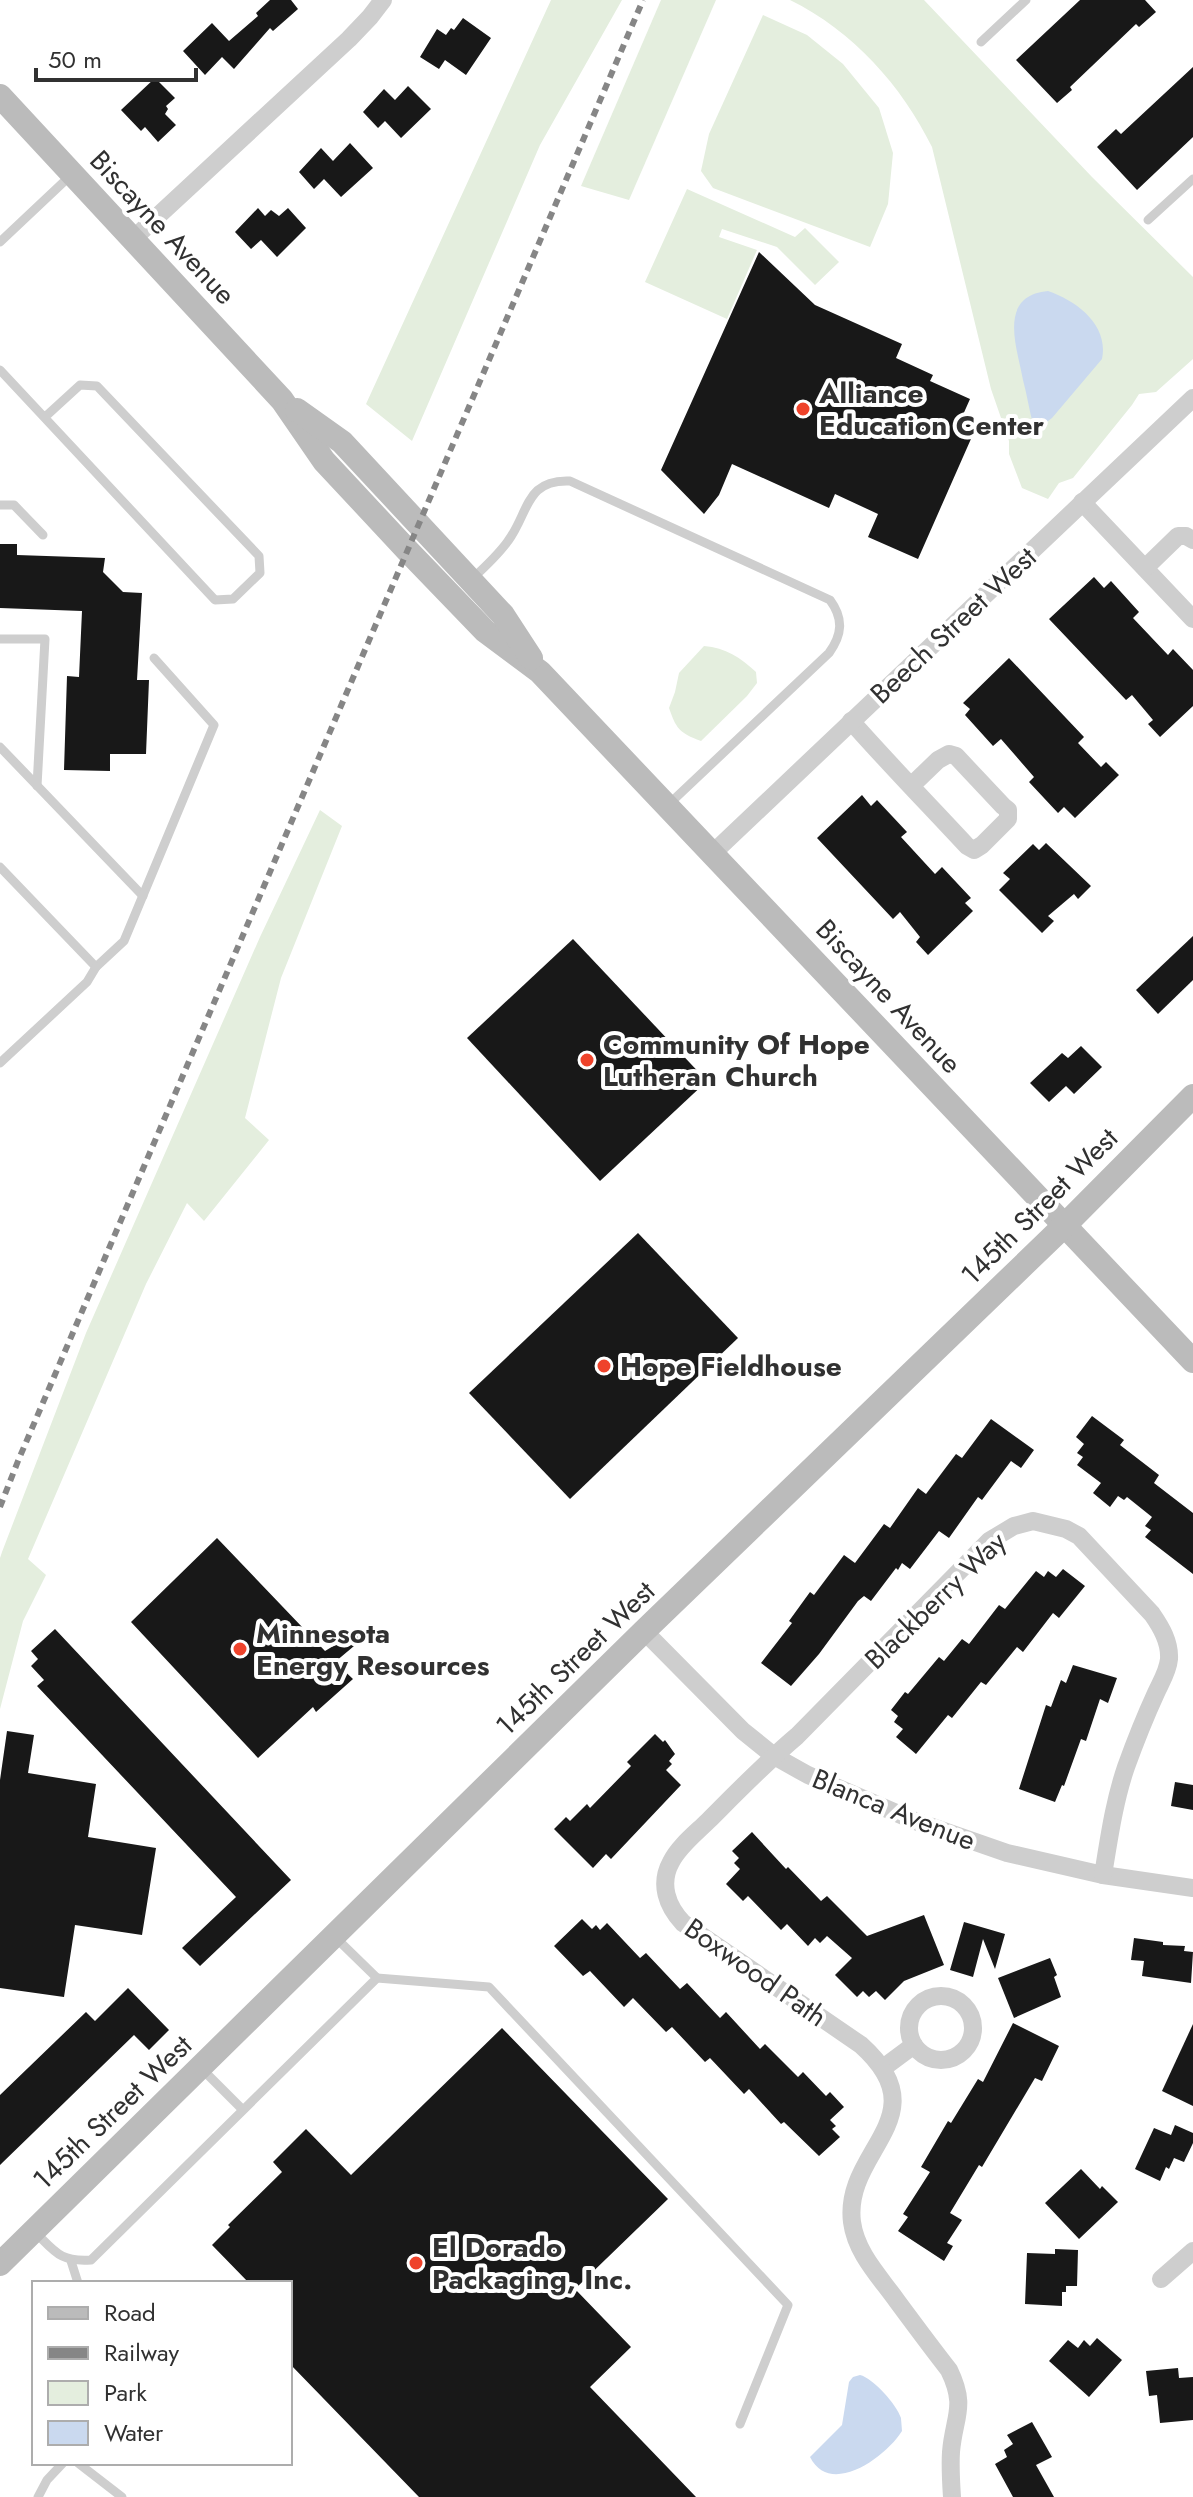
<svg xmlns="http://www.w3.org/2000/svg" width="1193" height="2497" viewBox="0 0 1193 2497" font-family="Jost,sans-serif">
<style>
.green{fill:#e4eede}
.water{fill:#cad9ef}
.building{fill:#181818}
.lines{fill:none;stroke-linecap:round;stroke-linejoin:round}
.lane{stroke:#cecece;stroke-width:9}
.street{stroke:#cecece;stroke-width:18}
.secondary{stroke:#bbb;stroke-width:24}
.rail{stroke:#868686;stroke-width:6;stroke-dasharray:8 6;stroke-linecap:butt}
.poi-dot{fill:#ef432b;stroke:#fff;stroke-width:3}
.labels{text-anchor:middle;stroke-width:8;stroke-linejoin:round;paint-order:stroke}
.street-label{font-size:28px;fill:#313131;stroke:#fff}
.poi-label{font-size:28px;font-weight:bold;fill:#313131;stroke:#fff;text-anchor:start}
</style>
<rect width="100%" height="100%" fill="#fff"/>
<g class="green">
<polygon points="551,0 622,0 540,145 412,441 366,404"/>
<polygon points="661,0 716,0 629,200 581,186"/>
<path d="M 790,0 L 924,0 L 1092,177 L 1193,277 L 1193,359 L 1156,392 L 1139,394 L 1132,405 L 1073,478 L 1059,483 L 1048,499 L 1022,488 L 1009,454 L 1009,441 L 991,389 L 932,147 C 902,86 853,31 790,0 Z"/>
<polygon points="763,15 807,35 843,64 879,108 893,153 888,204 870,247 713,188 701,171 709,134"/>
<polygon points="687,189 795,237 805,228 839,262 815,285 777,247 722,229 719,237 757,250 727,319 645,282"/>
<path d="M 704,646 C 726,648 740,657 756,672 L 757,683 L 747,696 L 701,741 C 679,733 676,728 669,708 L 675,692 L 679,673 Z"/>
<polygon points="320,810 342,826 281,978 245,1118 269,1140 204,1221 187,1203 146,1284 28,1559 46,1575 23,1621 0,1709 0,1558 2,1552 86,1333 260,937"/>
</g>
<g class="water">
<path d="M 1048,291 C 1077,301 1109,325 1102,359 L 1052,418 L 1040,427 L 1033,424 C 1029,409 1027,395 1023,380 C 1017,347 997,296 1048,291 Z"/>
<path d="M 860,2375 C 873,2378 897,2405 901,2418 C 901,2419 902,2429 902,2431 C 885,2458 830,2497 810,2457 L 842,2425 L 849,2382 L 853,2377 Z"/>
</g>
<g class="building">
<polygon points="270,0 291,0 298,9 273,31 270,28 234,69 222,57 205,75 183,51 212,23 229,41 258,16 256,13"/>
<polygon points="1080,0 1145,0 1156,12 1139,27 1136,24 1070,87 1072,90 1057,103 1016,60"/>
<polygon points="463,18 491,38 466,75 445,60 439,69 420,57 437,29 446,35 451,28 454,30"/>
<polygon points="1193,67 1193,137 1137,190 1097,147 1116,129 1121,134"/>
<polygon points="155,78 175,98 166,106 168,109 165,114 176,125 158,142 145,127 141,131 121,110"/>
<polygon points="408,86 431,109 401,138 385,121 378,128 363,112 384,89 395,100"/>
<polygon points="350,143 373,168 341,197 324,179 314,189 299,172 321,148 333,161"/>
<polygon points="258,208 265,216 271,210 279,216 288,208 306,228 277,257 261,240 251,249 235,232"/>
<polygon points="759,252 815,305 902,344 896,358 933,375 930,381 970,399 962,417 978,423 918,559 868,537 878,514 835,494 829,508 732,464 719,495 704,514 661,470"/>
<polygon points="0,544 17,544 17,555 105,558 103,572 123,592 142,593 137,680 149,680 146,754 110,754 110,771 64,770 67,676 79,677 82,611 0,608"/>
<polygon points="1094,577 1104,588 1111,581 1139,612 1133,618 1168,655 1173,649 1193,670 1193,706 1160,737 1148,724 1153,720 1132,695 1126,700 1049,619"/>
<polygon points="1009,658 1084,737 1078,743 1101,767 1106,762 1119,775 1075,818 1064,807 1058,813 1029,782 1034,777 1001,739 993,746 965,715 970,709 963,703"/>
<polygon points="862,795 871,806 877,800 907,832 901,837 935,874 942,867 971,898 965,903 973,911 928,955 916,942 920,937 900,912 893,919 817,838"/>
<polygon points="1046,843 1091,886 1078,899 1074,894 1048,916 1054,921 1042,933 999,890 1010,879 1003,873 1033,844 1039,850"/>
<polygon points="1193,936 1193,980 1158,1014 1136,990"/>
<polygon points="573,939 707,1081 600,1181 467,1038"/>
<polygon points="1081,1046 1102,1067 1074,1094 1066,1086 1049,1102 1030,1083 1062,1053 1068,1058"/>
<polygon points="638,1233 738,1338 570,1499 469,1393"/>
<polygon points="1092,1416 1124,1440 1120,1445 1159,1475 1154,1483 1193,1513 1193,1574 1145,1537 1151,1530 1145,1526 1152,1517 1127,1497 1124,1500 1118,1496 1110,1507 1093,1493 1101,1483 1077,1465 1083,1457 1077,1453 1084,1444 1076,1437"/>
<polygon points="991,1419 1034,1450 1021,1468 1011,1461 982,1500 978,1497 949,1538 939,1531 910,1569 902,1563 898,1570 896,1568 871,1601 864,1596 858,1601 819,1654 791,1686 761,1663 792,1623 789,1621 810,1592 814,1595 844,1555 855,1563 884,1524 890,1528 918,1488 926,1494 956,1454 962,1458"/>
<polygon points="217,1538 325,1651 355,1633 360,1641 335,1662 353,1679 316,1712 313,1707 258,1758 131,1622"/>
<polygon points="1063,1569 1085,1586 1059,1618 1053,1613 1023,1652 1017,1647 986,1685 981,1682 952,1718 948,1715 916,1754 896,1737 903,1729 894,1722 898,1716 891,1710 905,1692 908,1694 939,1657 944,1661 962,1639 969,1644 999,1605 1005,1609 1036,1571 1044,1577 1048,1571 1056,1577"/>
<polygon points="55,1629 291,1880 200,1966 182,1948 236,1897 37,1686 44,1680 31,1666 38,1659 31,1651"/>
<polygon points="1073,1665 1117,1678 1108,1703 1100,1699 1086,1741 1081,1739 1064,1786 1062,1785 1055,1802 1019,1789 1046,1705 1051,1707 1061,1680 1066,1683"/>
<polygon points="7,1731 34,1735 28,1773 96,1784 88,1837 156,1848 142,1935 75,1925 64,1997 0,1988 0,1780"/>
<polygon points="655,1734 663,1742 665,1740 675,1754 669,1761 672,1764 666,1770 681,1785 611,1859 606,1854 593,1868 554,1829 566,1817 570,1821 587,1804 590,1808 631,1766 627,1762"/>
<polygon points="1175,1782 1193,1785 1193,1810 1171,1806"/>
<polygon points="752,1832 786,1869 788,1867 821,1901 827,1896 867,1936 924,1915 944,1965 904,1981 885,2000 876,1991 869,1997 863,1991 857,1997 835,1975 852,1958 827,1936 820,1943 815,1938 808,1946 787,1924 781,1930 748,1896 743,1901 726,1884 740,1869 734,1863 739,1858 732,1851"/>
<polygon points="582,1919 592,1929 596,1925 600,1930 607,1923 640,1958 646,1953 680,1989 687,1983 720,2018 726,2012 760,2049 765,2044 798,2077 803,2072 826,2096 830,2092 844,2107 830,2120 836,2126 832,2129 840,2137 819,2156 784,2122 781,2124 749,2089 744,2094 710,2058 705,2062 672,2027 666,2032 633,1998 624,2007 590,1971 583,1976 554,1946"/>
<polygon points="964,1922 1005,1934 995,1969 983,1939 973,1977 950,1970"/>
<polygon points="1134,1938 1163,1942 1163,1945 1185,1946 1184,1951 1193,1952 1191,1983 1142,1976 1144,1961 1131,1960"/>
<polygon points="1050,1958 1057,1975 1054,1977 1061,1997 1014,2018 998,1978"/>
<polygon points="128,1988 169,2030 149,2050 134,2035 0,2165 0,2095 86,2012 95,2021"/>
<polygon points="1013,2023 1059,2046 1042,2081 1035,2078 982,2167 979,2165 950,2213 962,2220 947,2243 953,2246 944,2261 898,2231 908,2217 903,2214 930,2172 921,2167 948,2121 951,2123 978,2079 983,2082"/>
<polygon points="1193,2024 1193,2106 1162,2091"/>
<polygon points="502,2028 668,2199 575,2289 631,2347 590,2387 696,2497 419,2497 290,2364 290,2283 249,2283 212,2245 230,2227 228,2225 282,2172 273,2162 306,2129 351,2175"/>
<polygon points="1175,2125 1193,2133 1193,2143 1184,2162 1174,2158 1169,2169 1166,2167 1160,2181 1135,2169 1154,2128 1171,2135"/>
<polygon points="1081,2169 1100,2189 1102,2186 1118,2202 1079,2239 1045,2203"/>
<polygon points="1055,2249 1078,2250 1077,2286 1066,2286 1066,2292 1062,2292 1062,2306 1025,2304 1027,2253 1055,2254"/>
<polygon points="1097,2338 1122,2360 1089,2397 1049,2361 1068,2340 1078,2348 1084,2340 1090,2346"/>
<polygon points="1178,2368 1179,2378 1193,2377 1193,2420 1160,2423 1157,2395 1149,2396 1146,2371"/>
<polygon points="1032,2422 1052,2457 1036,2465 1054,2497 1013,2497 995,2464 1007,2457 1004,2450 1013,2444 1007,2435"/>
</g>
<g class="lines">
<g class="lane">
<polyline points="981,42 1026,0"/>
<polyline points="1148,220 1193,179"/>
<polyline points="0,242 70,176"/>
<polyline points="0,370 215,600 233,599 260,573 259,556 97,386 80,385 45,417"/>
<polyline points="0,505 14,505 43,535"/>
<path d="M 473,578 C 485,567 498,555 508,541 C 529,513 525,479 570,481 L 830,600 C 844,619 842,635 829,653 L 668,805"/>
<polyline points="0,639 45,639 37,786"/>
<polyline points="0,747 143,896"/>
<polyline points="0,867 96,967 124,941 214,725 154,658"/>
<polyline points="0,1063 87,982 96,967"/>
<polyline points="377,1978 489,1987 788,2305 740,2424"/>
<polyline points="200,2067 242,2109"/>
<path d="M 36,2233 C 56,2253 61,2262 91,2260 L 377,1978 L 336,1938"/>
<polyline points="71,2261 78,2283"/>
<polyline points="78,2463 122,2497"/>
<polyline points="38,2497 47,2480 63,2463"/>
</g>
<g class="street">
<polyline points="133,239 349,39 370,17 383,0"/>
<polyline points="1082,502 1193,619"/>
<polyline points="1145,568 1178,536 1186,536 1193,540"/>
<path d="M 851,721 C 888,763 928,804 967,846 L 974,850 L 982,845 L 1008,819 L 1008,810 L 1003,806 L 956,756 L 949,754 L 938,760 L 911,786"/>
<polyline points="713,853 1193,398"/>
<polyline points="644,1631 743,1731 774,1756 808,1775 915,1821 1007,1853 1103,1875 1193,1888"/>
<circle cx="941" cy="2028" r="32"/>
<polyline points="883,2068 914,2045"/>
<polyline points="1161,2279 1193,2251"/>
<path d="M 952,2497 C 951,2482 950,2467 951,2452 C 954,2416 967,2407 949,2370 C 931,2347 914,2324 897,2301 C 880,2277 856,2253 852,2222 C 843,2150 941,2117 861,2045 L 683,1923 C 667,1906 659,1884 671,1862 C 679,1846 696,1833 708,1821 C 737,1792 766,1762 797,1736 L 989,1541 L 1014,1526 L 1033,1521 L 1066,1529 L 1079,1536 L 1152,1614 C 1161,1627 1170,1642 1169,1659 C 1168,1671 1161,1682 1156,1693 C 1145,1717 1135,1742 1126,1767 C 1114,1802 1109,1839 1103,1875"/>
</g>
<g class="secondary">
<polyline points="0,96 282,400 324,461 407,550 485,631 540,672 1193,1361"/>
<polyline points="297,410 342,442 503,615 531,658"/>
<polyline points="0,2264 644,1631 1065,1225 1193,1096"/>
</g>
<polyline class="rail" points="0,1507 18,1461 643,0"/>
</g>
<g class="poi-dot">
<circle cx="803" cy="409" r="8"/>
<circle cx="587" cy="1060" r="8"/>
<circle cx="604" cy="1366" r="8"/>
<circle cx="240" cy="1649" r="8"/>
<circle cx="416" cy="2263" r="8"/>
</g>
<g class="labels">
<g class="street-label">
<text transform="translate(163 227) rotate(47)" y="10">Biscayne Avenue</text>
<text transform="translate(953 625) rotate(-43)" y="10">Beech Street West</text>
<text transform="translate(889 996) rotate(47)" y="10">Biscayne Avenue</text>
<text transform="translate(1039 1206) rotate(-45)" y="10">145th Street West</text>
<text transform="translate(935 1600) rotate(-44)" y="10">Blackberry Way</text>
<text transform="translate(575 1658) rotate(-44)" y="10">145th Street West</text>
<text transform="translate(894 1809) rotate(22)" y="10">Blanca Avenue</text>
<text transform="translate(756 1972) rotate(35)" y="10">Boxwood Path</text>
<text transform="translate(112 2112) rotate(-44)" y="10">145th Street West</text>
</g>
<g class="poi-label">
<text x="819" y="403">Alliance<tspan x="819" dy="32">Education Center</tspan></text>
<text x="603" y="1054">Community Of Hope<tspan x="603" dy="32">Lutheran Church</tspan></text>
<text x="620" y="1376">Hope Fieldhouse</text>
<text x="256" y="1643">Minnesota<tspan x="256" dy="32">Energy Resources</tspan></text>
<text x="432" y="2257">El Dorado<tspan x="432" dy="32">Packaging, Inc.</tspan></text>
</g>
</g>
<rect x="32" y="2281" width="260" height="184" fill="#ffffff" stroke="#adadad" stroke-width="2"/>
<rect x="48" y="2307" width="40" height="12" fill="#bbbbbb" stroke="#adadad" stroke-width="2"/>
<text x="104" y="2321" font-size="24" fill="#313131">Road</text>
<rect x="48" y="2347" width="40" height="12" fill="#868686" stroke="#adadad" stroke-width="2"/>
<text x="104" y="2361" font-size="24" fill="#313131">Railway</text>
<rect x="48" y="2381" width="40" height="24" fill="#e4eede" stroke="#adadad" stroke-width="2"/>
<text x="104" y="2401" font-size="24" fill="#313131">Park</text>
<rect x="48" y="2421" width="40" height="24" fill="#cad9ef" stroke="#adadad" stroke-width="2"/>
<text x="104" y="2441" font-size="24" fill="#313131">Water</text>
<path d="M36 68v12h160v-12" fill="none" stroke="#313131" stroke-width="4"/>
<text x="48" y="68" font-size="24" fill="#313131" stroke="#ffffff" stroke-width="6" paint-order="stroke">50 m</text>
</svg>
